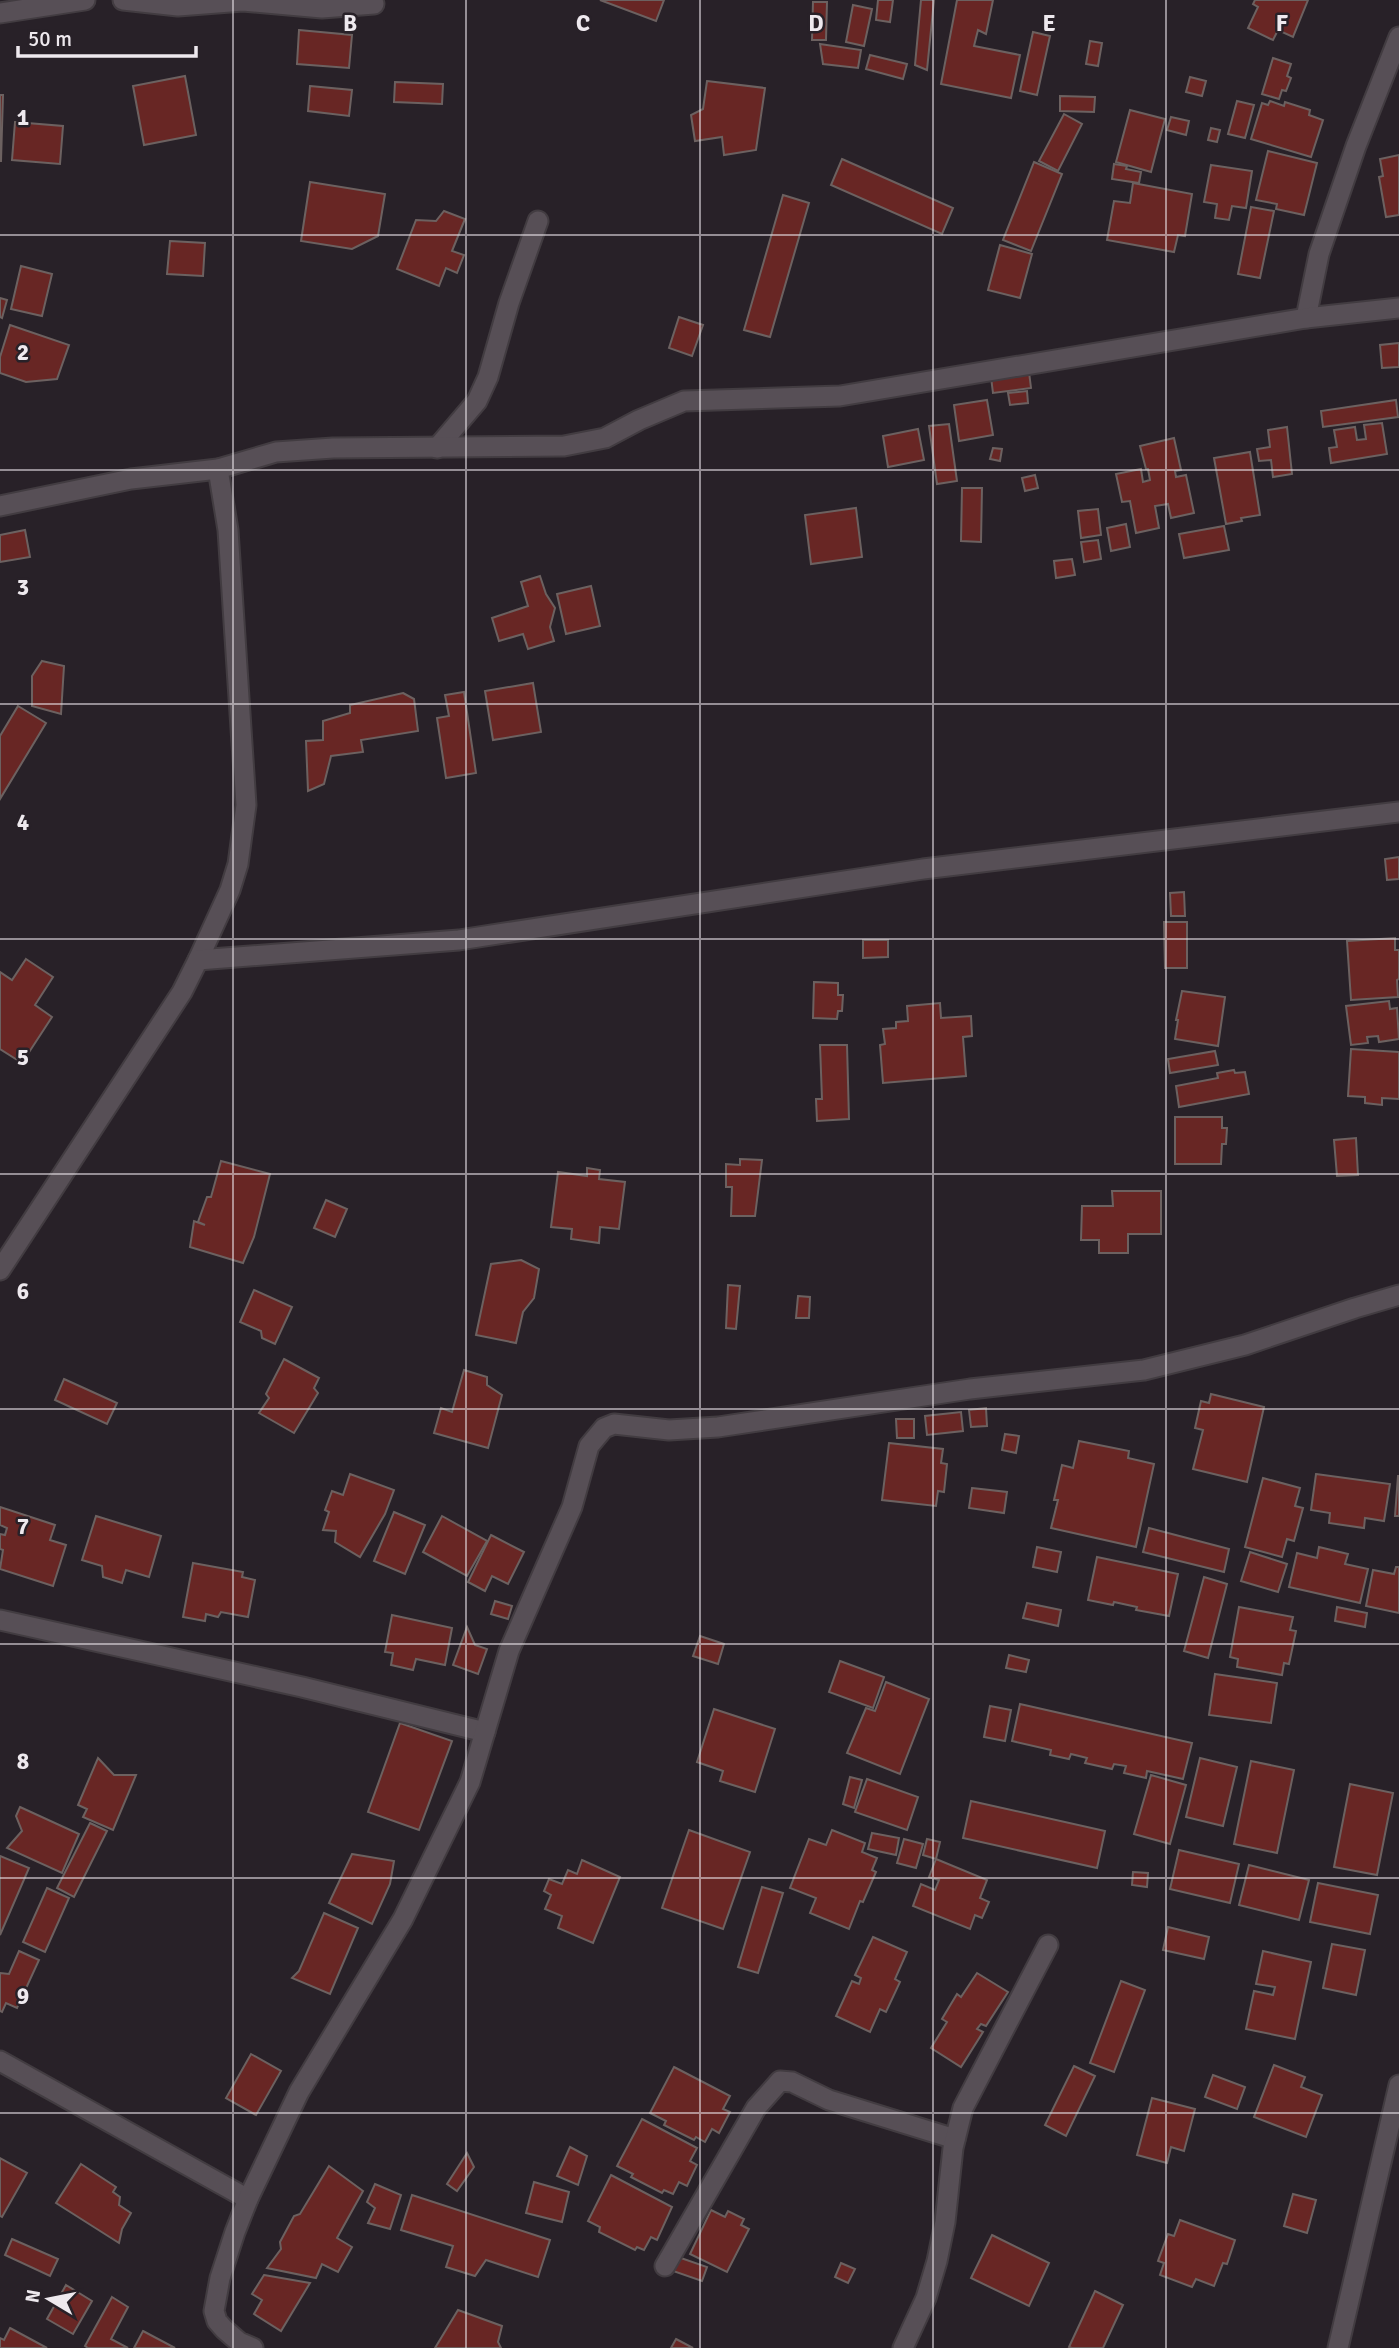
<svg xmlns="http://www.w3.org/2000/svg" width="1399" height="2348" viewBox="0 0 1399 2348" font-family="Signika,sans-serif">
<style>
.building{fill:#682624;stroke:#6c6160;stroke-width:2}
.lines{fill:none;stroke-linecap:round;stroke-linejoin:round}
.minor-casing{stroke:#423c41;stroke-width:23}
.minor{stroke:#574f56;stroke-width:19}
.grid{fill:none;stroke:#eee9ee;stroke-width:2;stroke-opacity:0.55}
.grid-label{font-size:23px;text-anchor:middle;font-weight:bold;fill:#eee9ee;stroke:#282128;stroke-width:5;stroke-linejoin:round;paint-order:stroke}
</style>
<rect width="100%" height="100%" fill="#282128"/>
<g class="building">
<polygon points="600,0 664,0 656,21"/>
<polygon points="878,0 893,0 890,22 876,20"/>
<polygon points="921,0 934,0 927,70 915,65"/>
<polygon points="957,0 993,0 986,34 978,30 974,46 1020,55 1011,98 941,84"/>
<polygon points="1255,0 1308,0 1293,37 1278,30 1273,40 1248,28 1258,7 1253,4"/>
<polygon points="813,2 827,2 826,40 812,40"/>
<polygon points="853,5 872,9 864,46 846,42"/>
<polygon points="299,30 352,35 349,68 297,64"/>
<polygon points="1033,32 1050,36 1037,95 1020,91"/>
<polygon points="1090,41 1102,43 1098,66 1086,64"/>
<polygon points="820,44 861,50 858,68 823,64"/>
<polygon points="870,55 907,64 903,79 866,69"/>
<polygon points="1273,58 1291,64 1287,76 1291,78 1286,91 1282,90 1279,99 1262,94"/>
<polygon points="185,76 196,135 144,145 133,86"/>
<polygon points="1190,77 1206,81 1202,96 1186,92"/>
<polygon points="707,81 765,88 756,150 724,155 722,137 695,141 691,115 703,109"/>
<polygon points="395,82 443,84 442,104 394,102"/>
<polygon points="310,86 352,90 349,116 308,111"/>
<polygon points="0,95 3,95 1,161 0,161"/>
<polygon points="1060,96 1095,97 1094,112 1060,111"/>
<polygon points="1237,101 1254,105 1245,138 1228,134"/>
<polygon points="1270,101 1284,106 1285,102 1310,110 1309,115 1323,120 1311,157 1251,139 1262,103 1268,105"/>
<polygon points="1130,110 1165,119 1151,172 1116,162"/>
<polygon points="1064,114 1082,124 1058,171 1039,161"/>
<polygon points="1171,117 1189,121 1186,135 1167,130"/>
<polygon points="15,122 63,126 60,164 12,160"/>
<polygon points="1211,128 1220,130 1217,142 1208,140"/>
<polygon points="1268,151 1317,163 1304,215 1276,209 1277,204 1256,200"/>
<polygon points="1399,155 1399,215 1386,217 1379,177 1383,176 1380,159"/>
<polygon points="842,159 953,208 942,234 831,185"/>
<polygon points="1034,162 1062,174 1031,251 1003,240"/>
<polygon points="1114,164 1127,166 1126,169 1141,172 1139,183 1112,179"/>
<polygon points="1211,165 1252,171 1246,208 1232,206 1229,220 1215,218 1217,204 1204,202"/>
<polygon points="310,182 385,194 378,236 352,249 301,241"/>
<polygon points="1133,183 1192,194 1185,236 1178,235 1174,252 1107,240 1114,201 1130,203"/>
<polygon points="783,195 809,203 770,337 744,330"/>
<polygon points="1251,207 1274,211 1260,278 1238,274"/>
<polygon points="444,211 465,219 452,251 464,255 457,273 446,268 439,286 397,269 416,220 436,221"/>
<polygon points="170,241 205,243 203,276 167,274"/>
<polygon points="1000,245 1032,254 1020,298 988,290"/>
<polygon points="21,266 52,274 42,316 11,309"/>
<polygon points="0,298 7,300 2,318 0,317"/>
<polygon points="679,317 703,325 692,356 669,348"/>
<polygon points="10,325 69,345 57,379 26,382 0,373 0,357"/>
<polygon points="1399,343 1399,367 1382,368 1380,345"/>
<polygon points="1029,372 1031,388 993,393 991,377"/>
<polygon points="1027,391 1028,403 1010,405 1008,393"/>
<polygon points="987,400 993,435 959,441 954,405"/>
<polygon points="1396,400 1398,417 1323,427 1321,411"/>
<polygon points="1382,423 1387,454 1331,463 1329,448 1337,447 1334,430 1355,427 1357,440 1366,439 1364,425"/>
<polygon points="949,424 957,481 937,484 929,426"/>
<polygon points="1287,427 1292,474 1273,477 1271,460 1259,461 1257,449 1270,447 1268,430"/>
<polygon points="918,429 924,460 888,467 883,436"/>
<polygon points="1174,438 1181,470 1175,471 1176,477 1186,475 1194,513 1171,518 1168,504 1155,506 1159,528 1136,533 1130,501 1122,502 1116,474 1141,469 1143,482 1150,480 1148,469 1146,469 1140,446"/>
<polygon points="993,448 1002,449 1000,461 990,459"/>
<polygon points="1250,452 1260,515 1241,518 1242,521 1226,524 1214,458"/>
<polygon points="1035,475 1038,488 1025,491 1022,478"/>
<polygon points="962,488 982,488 981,542 961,541"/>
<polygon points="856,508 862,557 811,564 805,515"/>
<polygon points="1098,509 1101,535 1081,538 1078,511"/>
<polygon points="1126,524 1130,547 1111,551 1107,528"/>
<polygon points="1224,526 1229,550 1184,558 1179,534"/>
<polygon points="25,530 30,557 0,562 0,535"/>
<polygon points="1098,540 1101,559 1084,562 1081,542"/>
<polygon points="1072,559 1075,575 1056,578 1054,561"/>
<polygon points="540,576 546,594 555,608 550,627 554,641 528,649 523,634 499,641 492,618 528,606 521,582"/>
<polygon points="591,586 600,626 566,634 557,594"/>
<polygon points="42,661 64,666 61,714 32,706 32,676"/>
<polygon points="533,683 541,732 493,740 485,691"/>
<polygon points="464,692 476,773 446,778 437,718 449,716 445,695"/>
<polygon points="403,693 414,699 418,731 361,740 363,752 331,756 324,784 308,791 306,741 323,740 323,721 350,713 350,705"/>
<polygon points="18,706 46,723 0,799 0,736"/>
<polygon points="1399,857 1399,879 1387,880 1385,859"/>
<polygon points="1184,892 1185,916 1171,916 1170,893"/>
<polygon points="1164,922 1187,922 1187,968 1165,968"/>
<polygon points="1395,938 1395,950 1399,950 1399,979 1397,980 1398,997 1351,1000 1347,941"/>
<polygon points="863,940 888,940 888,957 863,958"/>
<polygon points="26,959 53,977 35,1005 52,1017 22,1063 0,1049 0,972 12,980"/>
<polygon points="814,982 838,983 838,995 843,995 842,1011 838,1011 837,1019 813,1018"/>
<polygon points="1182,991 1225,997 1218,1046 1175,1039 1178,1020 1176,1020"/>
<polygon points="1389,1001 1390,1009 1397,1008 1399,1039 1379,1042 1378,1036 1367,1037 1368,1043 1351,1045 1346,1006"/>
<polygon points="940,1003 941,1018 971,1016 972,1036 963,1037 966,1076 883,1083 880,1045 885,1044 883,1029 896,1028 896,1022 908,1021 907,1006"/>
<polygon points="820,1045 847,1045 849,1119 817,1121 816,1099 822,1099"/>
<polygon points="1351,1049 1399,1052 1399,1099 1382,1098 1382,1105 1365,1103 1365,1097 1348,1096"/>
<polygon points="1215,1051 1218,1065 1170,1073 1168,1059"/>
<polygon points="1234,1070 1235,1073 1245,1072 1249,1094 1179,1107 1176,1086 1218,1078 1217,1073"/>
<polygon points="1175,1117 1222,1117 1222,1128 1227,1128 1226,1144 1222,1144 1221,1164 1175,1164"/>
<polygon points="1356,1138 1358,1175 1337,1176 1334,1140"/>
<polygon points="740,1159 762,1160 755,1216 731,1216 732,1187 726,1187 726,1164 740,1165"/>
<polygon points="221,1161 270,1174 254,1237 243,1263 190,1247 194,1221 205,1225 198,1222 207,1197 211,1197"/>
<polygon points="587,1168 600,1170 599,1179 625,1182 619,1229 600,1227 599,1243 571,1239 572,1229 551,1227 558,1172 587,1176"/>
<polygon points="1112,1191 1161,1191 1161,1234 1128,1234 1128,1253 1099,1253 1099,1240 1081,1240 1082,1206 1113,1206"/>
<polygon points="326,1200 347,1209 335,1237 314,1228"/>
<polygon points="521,1260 539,1269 534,1298 523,1312 516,1343 476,1335 491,1264"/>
<polygon points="728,1285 740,1286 736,1329 726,1328"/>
<polygon points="254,1290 292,1307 275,1344 262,1338 261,1331 240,1322"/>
<polygon points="798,1296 810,1297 809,1318 796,1318"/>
<polygon points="284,1359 319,1378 314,1388 318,1393 294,1433 259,1413 269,1398 266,1394"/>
<polygon points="464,1370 487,1377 487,1385 502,1395 488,1448 434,1433 441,1408 452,1412"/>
<polygon points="64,1379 117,1403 107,1424 55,1400"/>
<polygon points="1211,1394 1264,1407 1247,1482 1193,1469 1203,1430 1195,1428 1201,1401 1209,1403"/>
<polygon points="986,1408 987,1426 971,1427 969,1410"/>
<polygon points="961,1412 963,1431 927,1435 925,1416"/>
<polygon points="896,1419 914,1419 914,1438 897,1438"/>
<polygon points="1005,1434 1019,1436 1016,1453 1002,1450"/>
<polygon points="1079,1441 1129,1451 1128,1458 1154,1464 1136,1547 1051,1528 1058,1500 1054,1500 1062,1465 1073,1468"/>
<polygon points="889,1443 943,1449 941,1463 947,1464 944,1492 938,1491 936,1506 882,1500"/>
<polygon points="350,1474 394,1490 385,1514 360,1557 335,1542 336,1531 323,1530 329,1512 325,1510 332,1491 343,1495"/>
<polygon points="1316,1474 1390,1484 1384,1521 1365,1518 1364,1528 1329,1523 1330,1513 1311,1510"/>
<polygon points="1398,1476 1399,1476 1399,1516 1395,1516"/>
<polygon points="1263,1478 1300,1488 1295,1506 1303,1508 1294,1541 1287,1539 1282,1557 1245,1547"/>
<polygon points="972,1488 1007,1492 1004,1513 969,1508"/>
<polygon points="0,1507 55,1525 50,1540 66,1545 53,1586 0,1569 3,1550 0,1549 0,1534 5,1535 7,1528 0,1525"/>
<polygon points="394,1512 425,1525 405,1574 374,1561"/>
<polygon points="96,1516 161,1536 149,1577 126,1570 122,1583 103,1577 102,1566 82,1560"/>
<polygon points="442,1516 487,1541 467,1576 423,1552"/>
<polygon points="1149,1528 1229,1549 1224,1572 1143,1552"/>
<polygon points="491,1535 524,1552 508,1584 492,1576 485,1591 468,1582"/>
<polygon points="1037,1547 1061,1552 1057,1572 1033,1567"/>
<polygon points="1319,1547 1348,1554 1345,1564 1368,1569 1360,1603 1289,1587 1297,1553 1317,1558"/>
<polygon points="1250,1552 1287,1564 1278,1592 1241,1581"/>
<polygon points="1097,1557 1178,1574 1169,1616 1136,1610 1137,1607 1114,1602 1113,1605 1088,1600"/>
<polygon points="193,1563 243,1572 242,1577 255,1580 248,1617 221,1612 218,1617 206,1614 205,1621 183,1617"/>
<polygon points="1396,1567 1399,1567 1399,1613 1366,1606 1373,1570 1394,1574"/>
<polygon points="1204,1577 1227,1584 1208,1658 1184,1651"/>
<polygon points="495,1601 512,1606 508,1619 491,1614"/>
<polygon points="1027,1603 1061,1610 1058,1626 1023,1618"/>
<polygon points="1239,1607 1293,1617 1290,1630 1296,1631 1289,1664 1284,1663 1282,1675 1237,1667 1238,1659 1230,1657"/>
<polygon points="1337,1607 1367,1613 1365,1627 1335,1621"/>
<polygon points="392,1615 452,1628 445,1665 416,1659 413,1670 391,1665 393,1653 385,1652"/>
<polygon points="467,1627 475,1645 487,1649 478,1674 453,1665"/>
<polygon points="700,1636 724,1644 718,1664 693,1656"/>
<polygon points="1009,1655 1029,1660 1026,1672 1006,1668"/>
<polygon points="840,1661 884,1677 873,1708 829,1692"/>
<polygon points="1215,1674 1277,1683 1271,1723 1209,1715"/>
<polygon points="886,1682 929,1699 900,1774 847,1753 866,1708 875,1711"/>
<polygon points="1020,1704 1192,1743 1183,1779 1147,1771 1146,1778 1124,1773 1126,1766 1114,1764 1112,1769 1085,1763 1087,1758 1071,1754 1069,1759 1050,1755 1051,1750 1012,1741"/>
<polygon points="990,1706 1011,1710 1005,1741 984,1737"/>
<polygon points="714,1709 775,1729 755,1792 720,1781 723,1771 697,1762"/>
<polygon points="400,1723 452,1741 419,1830 368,1812"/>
<polygon points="98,1758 114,1775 136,1775 113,1830 83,1817 87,1809 78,1805"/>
<polygon points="1200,1758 1237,1767 1223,1826 1186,1817"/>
<polygon points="1251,1761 1294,1770 1277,1853 1234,1844"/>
<polygon points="1151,1775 1186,1785 1170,1844 1134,1834"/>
<polygon points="850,1777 862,1780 854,1808 843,1804"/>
<polygon points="867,1779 918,1797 907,1830 855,1812"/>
<polygon points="1350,1784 1393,1793 1377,1875 1334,1867"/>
<polygon points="971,1801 1105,1831 1097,1868 963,1838"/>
<polygon points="20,1807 79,1834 62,1873 7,1848 22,1831 16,1816"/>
<polygon points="90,1823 107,1831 74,1897 57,1888"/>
<polygon points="689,1830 750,1852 723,1929 662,1908"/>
<polygon points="832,1830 865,1843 862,1852 877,1858 872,1870 876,1872 863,1902 860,1901 849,1929 810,1913 816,1898 790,1888 809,1839 826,1845"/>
<polygon points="872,1833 899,1838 896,1855 868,1849"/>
<polygon points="904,1839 923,1844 916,1868 897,1863"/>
<polygon points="927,1839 940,1842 936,1859 923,1855"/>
<polygon points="1179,1850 1239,1864 1230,1903 1170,1889"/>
<polygon points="352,1854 394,1861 390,1884 372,1924 329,1903"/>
<polygon points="0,1856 29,1868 0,1935"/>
<polygon points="936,1859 987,1880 980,1898 989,1902 982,1918 975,1915 970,1929 913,1906 921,1884 935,1890 939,1880 929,1877"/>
<polygon points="582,1860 620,1877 593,1943 558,1928 562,1916 545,1909 551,1895 544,1891 549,1879 562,1884 568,1870 577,1874"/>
<polygon points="1249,1865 1309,1880 1299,1920 1239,1905"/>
<polygon points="1133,1872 1148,1873 1147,1887 1132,1885"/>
<polygon points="1318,1883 1378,1895 1370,1934 1310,1922"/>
<polygon points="762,1887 783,1893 758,1973 738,1967"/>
<polygon points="47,1888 69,1898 45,1952 23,1942"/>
<polygon points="324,1913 358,1928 330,1994 292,1978 299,1971"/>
<polygon points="1168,1927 1209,1937 1204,1959 1163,1950"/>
<polygon points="873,1937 907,1952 895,1979 900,1982 886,2012 880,2009 870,2032 836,2016 852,1981 859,1984 861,1978 855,1975"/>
<polygon points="1332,1944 1365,1950 1356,1995 1323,1988"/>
<polygon points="19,1951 39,1960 17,2008 6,2003 2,2012 0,2011 0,1973 9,1974"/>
<polygon points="1263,1951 1311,1962 1295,2039 1246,2029 1254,1991 1273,1995 1275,1987 1256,1984"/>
<polygon points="977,1973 1008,1992 986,2026 981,2024 977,2029 983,2032 961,2067 931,2048 947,2022 942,2019 957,1994 961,1997"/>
<polygon points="1121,1981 1145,1990 1114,2072 1090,2063"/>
<polygon points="251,2054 281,2071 256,2115 226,2098"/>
<polygon points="1274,2065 1305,2077 1301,2087 1322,2095 1306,2137 1254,2117"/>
<polygon points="1074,2066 1095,2076 1066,2136 1045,2125"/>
<polygon points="674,2067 730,2096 723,2109 730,2112 719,2133 712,2129 705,2142 696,2137 694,2140 664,2125 666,2121 650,2113"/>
<polygon points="1213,2075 1245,2087 1237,2109 1205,2097"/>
<polygon points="1152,2098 1195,2109 1184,2151 1171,2147 1167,2163 1137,2155"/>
<polygon points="642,2119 697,2148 690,2161 697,2165 687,2186 679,2182 673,2194 664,2190 662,2193 631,2177 633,2174 617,2166"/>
<polygon points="570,2147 587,2156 578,2185 557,2176"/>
<polygon points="467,2153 474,2167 457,2191 447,2184"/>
<polygon points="0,2158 27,2173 2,2217 0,2216"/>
<polygon points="81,2164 116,2187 113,2192 120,2197 119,2205 131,2213 122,2229 119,2243 56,2203"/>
<polygon points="329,2166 363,2191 337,2238 352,2247 338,2272 322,2264 316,2278 267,2268 281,2249 280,2242 294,2216 300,2214"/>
<polygon points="611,2175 672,2207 657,2240 651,2237 644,2250 637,2247 635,2250 599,2232 600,2227 588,2221"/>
<polygon points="534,2182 569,2192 562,2222 526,2213"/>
<polygon points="375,2184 401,2195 390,2229 368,2223 375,2208 367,2202"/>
<polygon points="1293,2194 1316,2200 1307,2233 1284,2226"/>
<polygon points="412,2195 550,2240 538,2277 486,2260 475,2276 446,2267 453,2246 401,2230"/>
<polygon points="711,2210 725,2217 728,2211 744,2219 741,2225 749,2229 727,2272 690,2254"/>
<polygon points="1180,2220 1235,2240 1227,2264 1223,2263 1214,2286 1196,2279 1192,2287 1160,2275 1164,2263 1158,2261 1168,2234 1174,2236"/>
<polygon points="992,2235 1049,2263 1029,2306 971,2278"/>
<polygon points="12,2239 58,2259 50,2276 5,2255"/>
<polygon points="678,2257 707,2267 702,2281 673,2271"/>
<polygon points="841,2263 855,2269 848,2283 835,2277"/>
<polygon points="264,2275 310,2283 281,2331 254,2314 262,2300 252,2294"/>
<polygon points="66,2285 92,2301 73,2334 47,2319"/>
<polygon points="1095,2291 1123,2305 1103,2348 1072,2348 1069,2347"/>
<polygon points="112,2297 128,2307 111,2339 128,2348 88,2348 85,2346"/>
<polygon points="458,2310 502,2326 498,2342 501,2348 435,2348"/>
<polygon points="10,2328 47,2348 0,2348 0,2338 4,2340"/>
<polygon points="143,2331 175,2348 134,2348"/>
<polygon points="676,2339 693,2348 671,2348"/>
</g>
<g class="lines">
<defs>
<g id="minor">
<polyline points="123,0 178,6 243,1 322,8 374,4"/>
<polyline points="0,13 85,0"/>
<polyline points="1306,318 1319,254 1356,146 1399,37"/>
<polyline points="437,448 477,401 488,377 509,303 538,221"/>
<polyline points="0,506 131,479 218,469 276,452 333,448 564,446 605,438 639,420 684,401 840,396 1306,318 1399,308"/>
<polyline points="198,960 230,890 238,864 246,805 228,530 218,469"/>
<polyline points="0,1270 182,992 198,960 459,940 923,869 1399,812"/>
<polyline points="0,1620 302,1687 485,1732"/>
<polyline points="0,2061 248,2199"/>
<polyline points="665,2266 756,2108 780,2081 792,2082 829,2100 955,2139"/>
<polyline points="253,2348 239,2342 224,2329 217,2321 214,2311 220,2278 235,2232 248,2199 299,2092 403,1919 470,1782 509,1651 572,1507 589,1446 604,1428 614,1424 669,1430 718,1427 970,1389 1144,1370 1245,1345 1355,1308 1399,1295"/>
<polyline points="903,2348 926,2298 937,2261 945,2222 953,2148 963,2108 1048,1945"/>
<polyline points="1338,2348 1399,2085"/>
</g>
</defs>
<use href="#minor" class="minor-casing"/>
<use href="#minor" class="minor"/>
</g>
<path class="grid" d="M 233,0 L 233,2348M 466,0 L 466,2348M 700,0 L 700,2348M 933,0 L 933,2348M 1166,0 L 1166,2348M 0,235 L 1399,235M 0,470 L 1399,470M 0,704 L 1399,704M 0,939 L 1399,939M 0,1174 L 1399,1174M 0,1409 L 1399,1409M 0,1644 L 1399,1644M 0,1878 L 1399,1878M 0,2113 L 1399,2113"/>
<g class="grid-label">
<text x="350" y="31">B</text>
<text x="583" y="31">C</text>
<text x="816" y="31">D</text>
<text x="1049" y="31">E</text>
<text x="1282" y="31">F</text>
<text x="23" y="125">1</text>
<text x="23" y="360">2</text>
<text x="23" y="595">3</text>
<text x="23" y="830">4</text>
<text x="23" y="1065">5</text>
<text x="23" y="1299">6</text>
<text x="23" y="1534">7</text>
<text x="23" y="1769">8</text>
<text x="23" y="2004">9</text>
</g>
<g transform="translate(49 2299) rotate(280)" stroke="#282128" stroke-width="5" paint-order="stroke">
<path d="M0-5L12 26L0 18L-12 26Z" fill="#eee9ee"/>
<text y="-10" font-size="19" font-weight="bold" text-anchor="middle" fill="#eee9ee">N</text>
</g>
<path d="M18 46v10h178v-10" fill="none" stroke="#eee9ee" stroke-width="3.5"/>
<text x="28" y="46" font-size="21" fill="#eee9ee" stroke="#282128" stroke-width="5" paint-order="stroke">50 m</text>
</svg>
